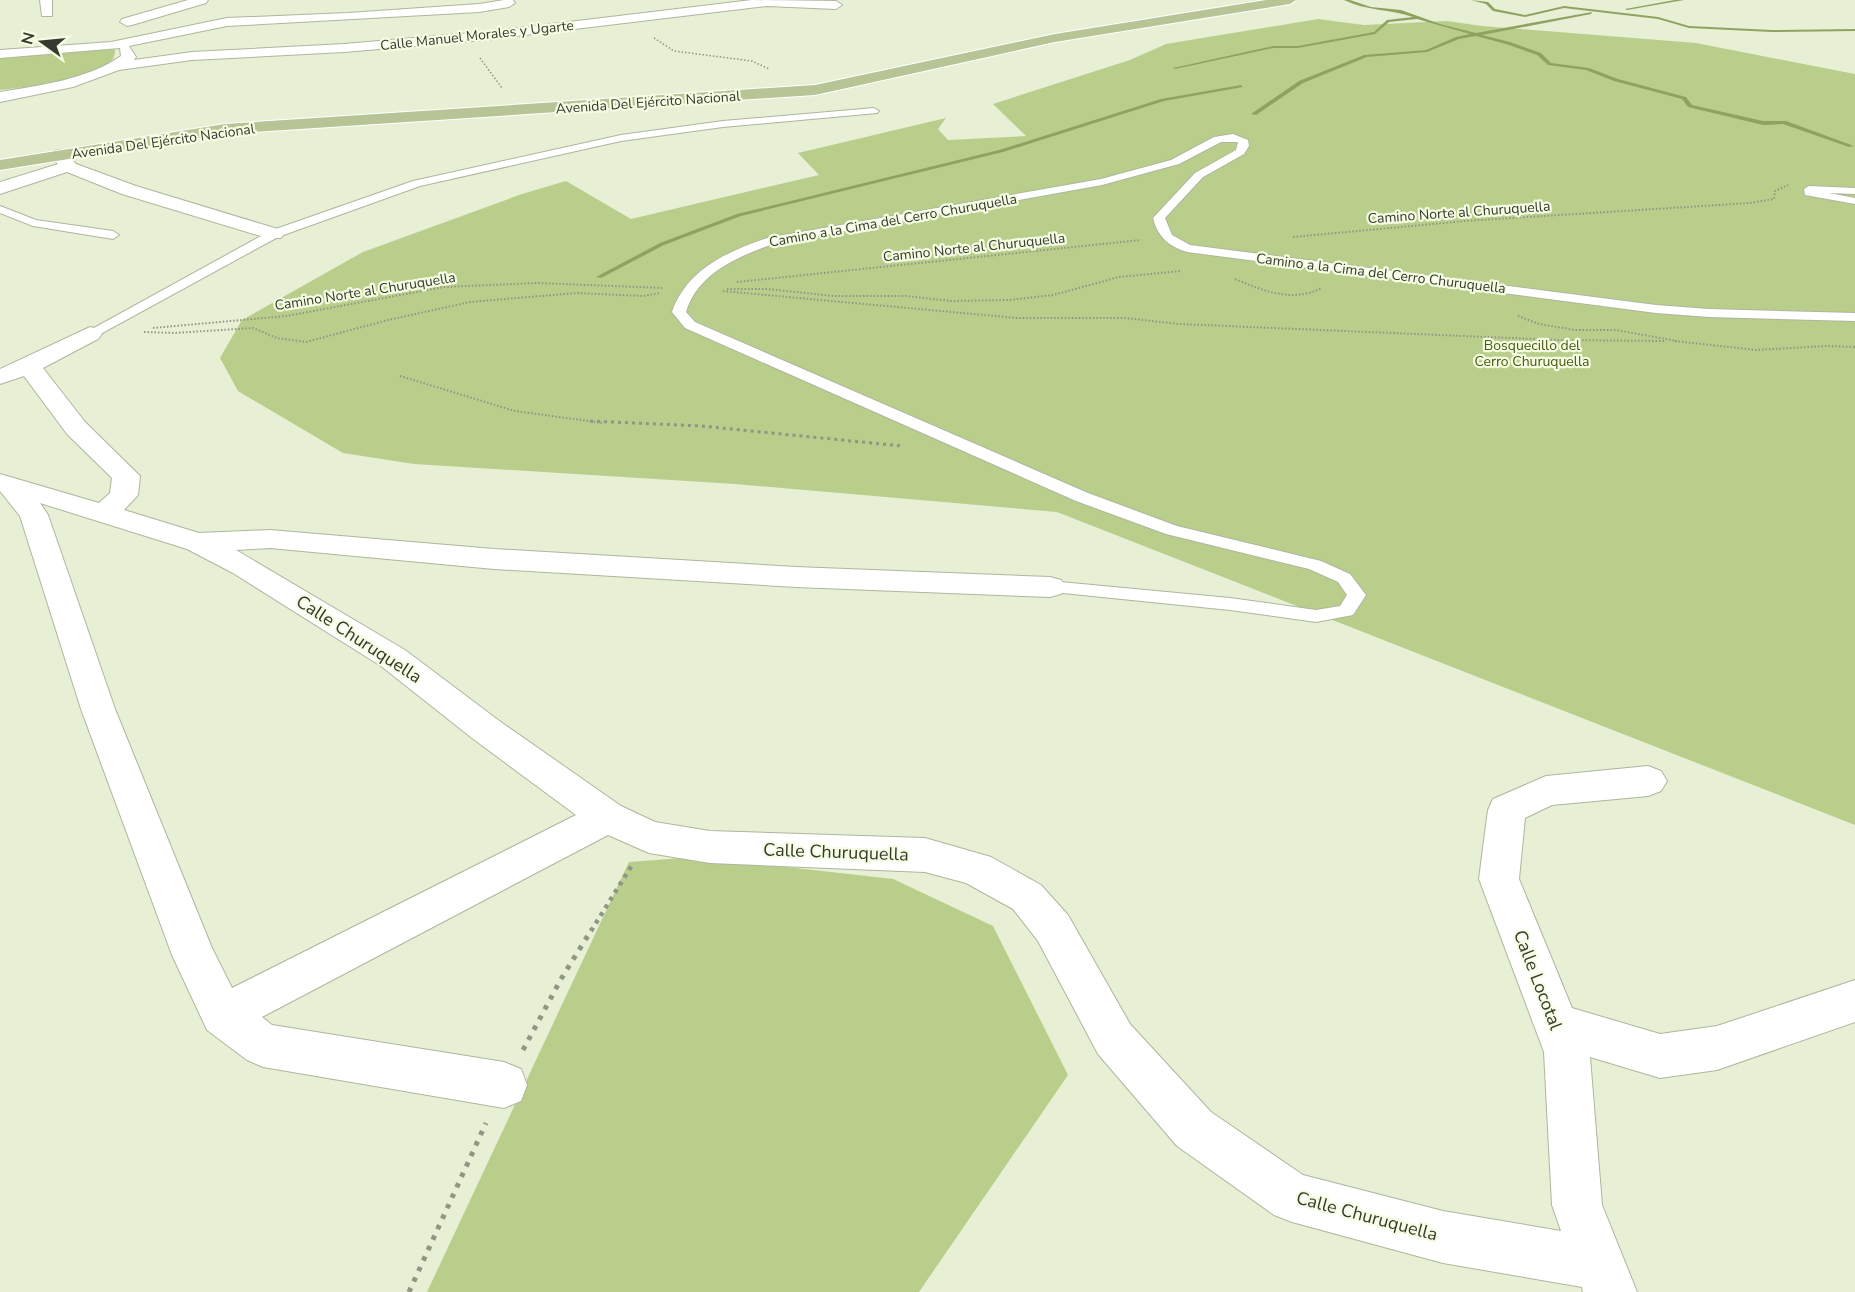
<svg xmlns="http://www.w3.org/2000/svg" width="1855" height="1292" viewBox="0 0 1855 1292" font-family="'Nunito Sans',sans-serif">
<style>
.green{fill:#bace8c}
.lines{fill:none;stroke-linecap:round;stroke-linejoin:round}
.stream{fill:#90a262;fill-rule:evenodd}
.lane-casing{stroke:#aeb69d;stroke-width:2}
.street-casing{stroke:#aeb69d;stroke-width:2}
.secondary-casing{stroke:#aeb69d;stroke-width:2}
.primary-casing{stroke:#fff;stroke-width:2}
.path-far4{stroke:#909684;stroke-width:1.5;stroke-dasharray:1.5 2;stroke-linecap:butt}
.path-far3{stroke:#909684;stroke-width:2;stroke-dasharray:1.5 2;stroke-linecap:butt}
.path-far2{stroke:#909684;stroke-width:3;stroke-dasharray:3 4;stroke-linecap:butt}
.path-far1{stroke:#909684;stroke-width:4.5;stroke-dasharray:4 5;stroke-linecap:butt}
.path{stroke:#909684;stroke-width:5;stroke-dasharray:4.5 7;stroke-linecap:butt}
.lane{fill:#fff;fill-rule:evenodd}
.street{fill:#fff;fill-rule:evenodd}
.secondary{fill:#fff;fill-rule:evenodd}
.primary{fill:#b7c495;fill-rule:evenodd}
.labels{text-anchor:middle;stroke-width:4.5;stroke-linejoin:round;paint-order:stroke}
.far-street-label{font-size:14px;fill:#36392f;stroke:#f4fde2}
.far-park-label{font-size:14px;fill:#4a5b13;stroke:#f4fde2}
.near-street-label{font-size:18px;fill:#36392f;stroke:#f4fde2}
</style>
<rect width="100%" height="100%" fill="#e7efd5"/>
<g class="green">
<polygon points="1318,19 1364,25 1447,21 1482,26 1696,43 1855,74 1855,825 1057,512 735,484 414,464 343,453 238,391 220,358 242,320 363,252 522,194 566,181 631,219 819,175 798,153 946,118 938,129 948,140 1026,136 993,104 1130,60 1166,44"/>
<path d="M 108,48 L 115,50 C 115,54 114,59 110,62 C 95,77 23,88 0,90 L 0,57 Z"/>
<polygon points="696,857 893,879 993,926 1068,1075 919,1292 427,1292 629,862"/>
</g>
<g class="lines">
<g class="stream">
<path d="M 1344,0 L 1350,0 L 1371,7 L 1401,10 L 1440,24 L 1476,33 L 1592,12 L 1591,14 L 1482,35 L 1510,42 L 1541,53 L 1551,63 L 1589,68 L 1618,79 L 1686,97 L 1692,105 L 1763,121 L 1786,121 L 1854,146 L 1849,147 L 1783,124 L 1763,125 L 1688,107 L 1682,99 L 1614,81 L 1586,70 L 1548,65 L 1537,55 L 1506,44 L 1476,36 L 1459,39 L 1427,52 L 1367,57 L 1303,83 L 1256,115 L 1251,114 L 1299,81 L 1364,55 L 1426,50 L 1456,37 L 1470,34 L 1417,19 L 1389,22 L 1375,34 L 1298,48 L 1273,48 L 1175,69 L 1173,68 L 1273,46 L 1298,46 L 1374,32 L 1387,20 L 1413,17 C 1390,9 1366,11 1344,0 Z"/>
<polygon points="1471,0 1488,2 1495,9 1525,15 1564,6 1658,17 1689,26 1772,30 1855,29 1855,31 1772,32 1689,28 1658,19 1564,8 1525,17 1493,11 1486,4"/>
<polygon points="1675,0 1684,0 1627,10 1625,9"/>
<polygon points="1241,85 1243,87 1164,101 1003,152 741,216 664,245 601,278 596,277 660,243 737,214 999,150 1161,99"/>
</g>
<defs>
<g id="lane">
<polygon points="874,108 879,111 877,113 723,127 621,141 420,186 278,237 95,337 85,337 83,334 270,231 413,181 621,135 723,121"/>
<path d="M 1233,134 L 1248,140 L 1249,146 L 1244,154 L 1203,177 L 1165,218 L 1172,235 L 1190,245 L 1656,305 L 1709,309 L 1855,313 L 1855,321 L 1709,317 L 1656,313 L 1187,252 C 1169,247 1157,236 1153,218 L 1195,173 L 1236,150 L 1238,142 L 1221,142 L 1179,164 L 1102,185 L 773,244 C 737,257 698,273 686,312 L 695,322 L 1088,493 L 1177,526 L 1321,561 L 1350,574 L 1366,595 L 1353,615 L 1316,622 L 1230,610 L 1043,591 L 1041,587 L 1043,583 L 1050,581 L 1230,598 L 1316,610 L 1340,606 L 1347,595 L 1338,582 L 1309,569 L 1166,534 L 1076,501 L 685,328 L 672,312 C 687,269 727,252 767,238 L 1101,179 L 1171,160 L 1214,137 Z"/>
<polygon points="1809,186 1855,188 1855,194 1829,193 1855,198 1855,204 1805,195 1804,189"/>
<polygon points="0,206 36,220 113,231 119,235 113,239 33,226 0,213"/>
</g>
<g id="street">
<polygon points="40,0 52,0 52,16 42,16"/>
<polygon points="188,0 208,0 206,3 132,25 127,26 120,22 122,19"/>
<path d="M 504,0 L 513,0 L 515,3 L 509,7 L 479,12 L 227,26 L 129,46 L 136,57 L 134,60 L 192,52 L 344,44 L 484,32 L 752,0 L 836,1 L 842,5 L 836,9 L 767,6 L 484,40 L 344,52 L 192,60 L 119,70 L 73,87 L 0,102 L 0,92 C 41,85 86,80 121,56 L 120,48 L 0,58 L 0,50 L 111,42 L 227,18 L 348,13 L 479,4 Z"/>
<polygon points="68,161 136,186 281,230 284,234 281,238 267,238 122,194 67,172 0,194 0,182"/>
<path d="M 90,327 L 98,329 L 102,334 L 98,339 L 43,368 L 85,422 L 140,476 L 138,495 L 124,510 L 199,533 L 270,530 L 494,549 L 796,567 L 1050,577 L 1061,580 L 1066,587 L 1061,594 L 1050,597 L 796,587 L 494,569 L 270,548 L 236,550 L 405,650 L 498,720 L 621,806 L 655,822 L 710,831 L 925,838 L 991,857 L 1041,885 L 1068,915 L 1130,1024 L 1211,1112 L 1303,1175 L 1443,1211 L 1561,1231 L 1552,1205 L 1544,1052 L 1479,879 L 1488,810 L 1493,799 L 1546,776 L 1648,766 L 1661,771 L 1667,781 L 1661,791 L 1648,796 L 1552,805 L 1525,818 L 1519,879 L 1572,1008 L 1660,1034 L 1717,1026 L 1855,980 L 1855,1022 L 1717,1070 L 1660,1078 L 1590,1057 L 1602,1205 L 1637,1292 L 1583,1292 L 1582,1287 L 1443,1263 L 1292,1222 L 1274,1215 L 1177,1146 L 1098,1054 L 1038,941 L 1013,909 L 966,883 L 925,872 L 710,863 L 649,853 L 608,835 L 262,1017 L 272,1025 L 504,1062 L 521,1069 L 527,1085 L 521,1101 L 504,1108 L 263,1067 L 247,1060 L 207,1030 L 172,955 L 81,709 L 20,516 L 0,491 L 0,474 L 99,503 L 110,493 L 112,478 L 67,434 L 24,376 L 0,384 L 0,369 ZM 40,503 L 187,549 L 233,573 L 381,666 L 472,738 L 576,815 L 232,988 L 212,948 L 115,709 L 48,515 Z"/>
</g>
<path id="secondary" d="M 60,150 C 69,152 72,159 77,166 L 74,170 L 62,170 L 51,155 L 54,151 Z"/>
<polygon id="primary" points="1266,0 1296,0 1290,4 1055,42 815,95 225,134 0,170 0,160 225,124 815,85 1055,34"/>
</defs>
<use href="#lane" class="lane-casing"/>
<use href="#street" class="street-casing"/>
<use href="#secondary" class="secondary-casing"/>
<use href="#primary" class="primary-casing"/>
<g class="path-far4">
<polyline points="654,38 674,51 752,61 769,69"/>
<polyline points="480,58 502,88"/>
</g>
<g class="path-far3">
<polyline points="1293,237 1465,221 1750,203 1774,199 1775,191 1788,185"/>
<path d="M 1235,279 C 1264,291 1292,303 1322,288"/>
<polyline points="737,282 1141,240"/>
<polyline points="727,289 767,289 834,296 906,296 951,301 1009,300 1053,295 1119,277 1181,271"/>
<polyline points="723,291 1017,318 1125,318 1179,324 1558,340 1664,341"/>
<polyline points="1518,316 1539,324 1575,330 1616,330 1677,341"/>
<polyline points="153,328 286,316 444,287 537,283 664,288"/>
<polyline points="144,332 174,333 253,328 277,338 306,342 388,320 470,302 577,293 643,296 660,293"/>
<polyline points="1675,341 1756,350 1826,346 1855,347"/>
<polyline points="400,376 515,411 603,423"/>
</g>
<polyline class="path-far2" points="590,421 701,426 902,446"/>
<polyline class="path-far1" points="591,931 632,865"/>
<g class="path">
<polyline points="523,1050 561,979 592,929"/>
<polyline points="409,1292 486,1123"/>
</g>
<use href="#lane" class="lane"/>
<use href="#street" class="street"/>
<use href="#secondary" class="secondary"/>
<use href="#primary" class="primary"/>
</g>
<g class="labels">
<g class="far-street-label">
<text transform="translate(477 35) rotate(-6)" y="5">Calle Manuel Morales y Ugarte</text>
<text transform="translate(648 102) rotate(-4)" y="5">Avenida Del Ejército Nacional</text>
<text transform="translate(163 141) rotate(-8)" y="5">Avenida Del Ejército Nacional</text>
<text transform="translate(1459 212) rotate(-4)" y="5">Camino Norte al Churuquella</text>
<text transform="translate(893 220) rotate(-10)" y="5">Camino a la Cima del Cerro Churuquella</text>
<text transform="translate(974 247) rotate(-6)" y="5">Camino Norte al Churuquella</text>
<text transform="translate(1381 273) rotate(7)" y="5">Camino a la Cima del Cerro Churuquella</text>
<text transform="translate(365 291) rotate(-9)" y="5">Camino Norte al Churuquella</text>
</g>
<g class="far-park-label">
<text x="1532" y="350">Bosquecillo del<tspan x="1532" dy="16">Cerro Churuquella</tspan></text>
</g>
<g class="near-street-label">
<text transform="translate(359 639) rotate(33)" y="6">Calle Churuquella</text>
<text transform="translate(836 852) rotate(2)" y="6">Calle Churuquella</text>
<text transform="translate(1538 980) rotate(69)" y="6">Calle Locotal</text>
<text transform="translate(1367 1216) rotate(15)" y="6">Calle Churuquella</text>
</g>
</g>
<g transform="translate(42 42) rotate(285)" stroke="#f4fde2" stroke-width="4.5" paint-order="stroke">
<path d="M0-4.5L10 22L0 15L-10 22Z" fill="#36392f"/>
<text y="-9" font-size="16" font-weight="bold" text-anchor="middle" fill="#36392f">N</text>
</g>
</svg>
